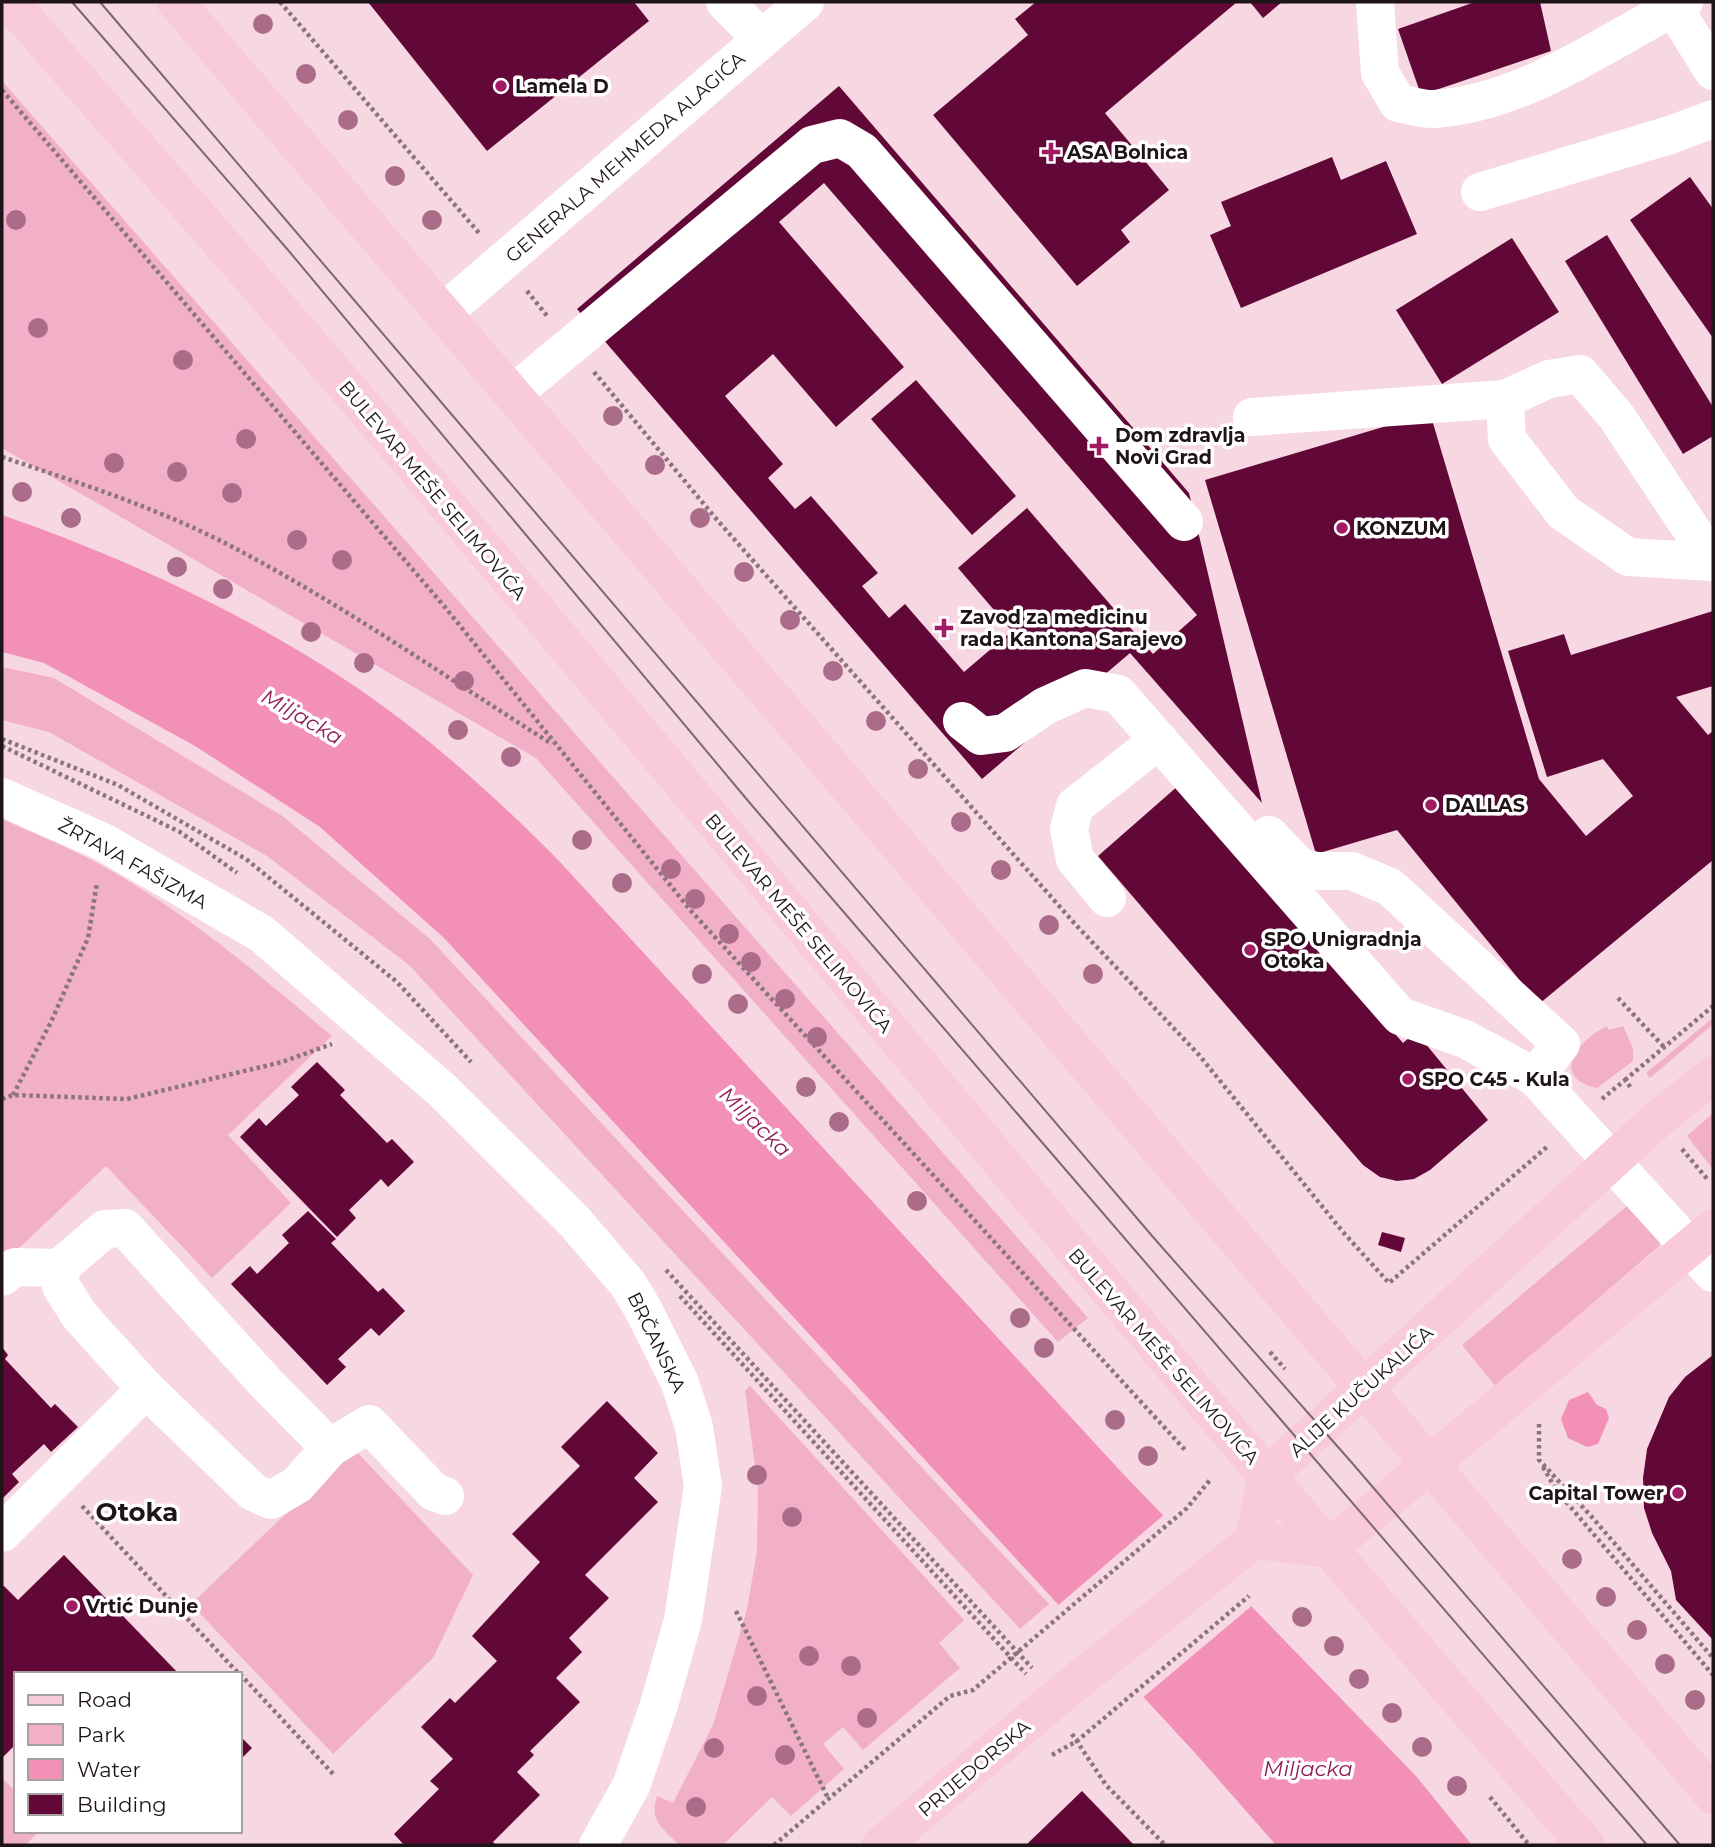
<svg xmlns="http://www.w3.org/2000/svg" width="1715" height="1847" viewBox="0 0 1715 1847" font-family="Montserrat,sans-serif">
<style>
.green{fill:#f2afc8}
.water{fill:#f290b8}
.pier{fill:#f7d7e2}
.building{fill:#620839;fill-rule:evenodd}
.lines{fill:none;stroke-linecap:round;stroke-linejoin:round}
.path{stroke:#8a757c;stroke-width:4.5;stroke-dasharray:3.5 3.5;stroke-linecap:butt}
.minor{stroke:#fff;stroke-width:38}
.major{stroke:#f8cadc;stroke-width:38}
.tram{stroke:#7c6970;stroke-width:2}
.tree{fill:#aa6c89}
.poi-dot{fill:#a31a64;stroke:#fff;stroke-width:2.5}
.labels{text-anchor:middle;stroke-width:7;stroke-linejoin:round;paint-order:stroke}
.poi-label{font-size:19px;font-weight:bold;fill:#1f1519;stroke:#fff;text-anchor:start}
.street-label{font-size:19px;fill:#1f1519;stroke:#fff}
.water-label{font-size:21px;font-style:italic;fill:#901e59;stroke:#fff}
.district-label{font-size:26px;font-weight:bold;fill:#1f1519;stroke:#fff}
</style>
<rect width="100%" height="100%" fill="#f7d7e2"/>
<g class="green">
<polygon points="2,81 1088,1318 1058,1342 536,758 2,448"/>
<polygon points="2,667 54,678 284,817 431,940 1049,1604 1020,1629 409,965 267,856 49,732 2,720"/>
<path d="M 2,819 C 34,834 68,847 99,864 C 184,910 258,974 332,1036 L 228,1135 L 291,1203 L 212,1278 L 106,1166 L 2,1264 Z"/>
<polygon points="1713,1018 1713,1024 1650,1078 1646,1073"/>
<path d="M 1607,1026 L 1609,1030 L 1623,1026 L 1633,1048 L 1633,1061 L 1597,1088 C 1549,1077 1578,1040 1607,1026 Z"/>
<polygon points="1713,1113 1713,1169 1687,1136"/>
<polygon points="1627,1206 1662,1236 1659,1246 1496,1387 1462,1345"/>
<path d="M 750,1386 L 964,1620 L 939,1643 L 960,1668 L 863,1750 L 843,1727 L 823,1744 L 844,1769 L 791,1816 L 772,1797 L 723,1845 L 679,1845 C 662,1827 649,1822 657,1796 L 673,1803 L 713,1725 L 747,1609 L 757,1551 L 758,1488 L 745,1391 Z"/>
<polygon points="354,1449 473,1575 433,1658 333,1754 191,1604"/>
<polygon points="2,1778 16,1792 16,1831 40,1831 25,1845 2,1845"/>
</g>
<g class="water">
<path d="M 2,515 C 123,557 243,612 350,683 C 426,734 496,797 560,862 L 1125,1476 L 1416,1776 L 1472,1845 L 1276,1845 L 1196,1754 L 444,938 L 320,827 L 195,746 L 44,663 L 2,652 Z"/>
<polygon points="1588,1392 1597,1405 1606,1409 1609,1418 1598,1444 1587,1447 1568,1438 1561,1419 1569,1400"/>
</g>
<polygon class="pier" points="1166,1513 1254,1604 1141,1699 1056,1607"/>
<g class="building">
<polygon points="368,2 634,2 649,21 487,151"/>
<polygon points="1036,2 1237,2 1105,113 1169,190 1121,230 1130,242 1077,286 933,115 1028,35 1015,19"/>
<polygon points="1250,2 1282,2 1263,18"/>
<polygon points="1475,2 1540,2 1551,51 1421,95 1398,29"/>
<path d="M 839,86 L 1189,493 L 1262,803 L 1130,653 L 982,779 L 577,309 ZM 824,183 L 1197,615 L 1153,654 L 1027,508 L 958,568 L 1012,631 L 964,672 L 905,604 L 889,618 L 862,586 L 878,573 L 811,496 L 795,509 L 768,478 L 783,464 L 725,396 L 773,354 L 836,427 L 904,367 L 779,222 Z"/>
<polygon points="1332,157 1341,180 1386,161 1417,234 1241,308 1210,235 1231,226 1221,202"/>
<polygon points="1690,177 1713,209 1713,338 1630,220"/>
<polygon points="1607,235 1713,407 1713,436 1683,454 1565,261"/>
<polygon points="1512,238 1559,312 1442,384 1396,310"/>
<polygon points="916,380 1016,496 972,535 871,419"/>
<polygon points="1430,413 1539,779 1586,836 1633,796 1603,759 1547,777 1508,651 1564,634 1571,655 1713,611 1713,686 1676,697 1708,735 1713,731 1713,860 1539,1004 1397,830 1316,854 1205,480"/>
<polygon points="1179,785 1403,1043 1416,1032 1488,1120 1430,1170 1414,1179 1397,1181 1380,1177 1363,1165 1098,856"/>
<polygon points="317,1062 345,1090 340,1095 387,1143 392,1139 414,1162 388,1187 381,1179 349,1210 356,1218 337,1237 240,1137 259,1118 266,1126 299,1095 291,1087"/>
<polygon points="308,1211 336,1239 331,1243 378,1292 383,1288 405,1311 379,1336 371,1328 338,1359 346,1367 327,1385 231,1284 250,1266 257,1274 289,1243 282,1235"/>
<polygon points="1382,1232 1405,1238 1401,1252 1378,1245"/>
<polygon points="2,1347 8,1355 5,1359 51,1408 55,1404 78,1427 51,1452 44,1444 12,1474 19,1482 2,1499"/>
<polygon points="1713,1355 1713,1640 1676,1600 1671,1571 1652,1533 1644,1508 1643,1478 1647,1449 1669,1397 1685,1377"/>
<polygon points="607,1401 658,1453 634,1478 658,1502 585,1575 609,1598 569,1638 582,1652 556,1678 580,1702 530,1751 534,1755 517,1772 540,1795 493,1842 496,1845 404,1845 394,1834 439,1789 430,1781 453,1759 421,1727 450,1698 455,1703 497,1661 472,1636 540,1562 512,1534 580,1466 561,1447"/>
<polygon points="64,1555 179,1674 16,1674 16,1744 2,1758 2,1587 4,1586 18,1600"/>
<polygon points="240,1736 252,1748 240,1760"/>
<polygon points="1082,1791 1134,1845 1026,1845"/>
</g>
<g class="lines">
<g class="path">
<polyline points="280,2 479,233"/>
<polyline points="2,90 444,606 692,912 1186,1451"/>
<polyline points="527,291 548,317"/>
<polyline points="594,372 718,521 1076,925 1199,1055 1343,1232 1389,1283 1548,1146"/>
<path d="M 2,457 C 77,482 154,507 225,543 C 339,602 444,676 552,744"/>
<polyline points="2,739 118,785 246,859 397,982 471,1062"/>
<polyline points="2,746 180,832 237,873"/>
<polyline points="1618,998 1664,1047"/>
<polyline points="1625,1080 1713,1006"/>
<polyline points="13,1095 51,1022 88,938 97,883"/>
<polyline points="2,1099 13,1095 127,1099 282,1062 332,1044"/>
<polyline points="1602,1099 1625,1080 1632,1089"/>
<polyline points="1682,1149 1708,1180"/>
<polyline points="666,1270 1032,1668"/>
<polyline points="680,1296 1026,1674"/>
<polyline points="1270,1352 1285,1369"/>
<polyline points="1539,1424 1539,1460 1591,1516 1713,1658"/>
<polyline points="1543,1467 1557,1491 1713,1675"/>
<polyline points="82,1506 239,1674"/>
<polyline points="736,1611 828,1798"/>
<polyline points="240,1674 335,1776"/>
<polyline points="1072,1734 1106,1785 1165,1845"/>
<polyline points="1052,1755 1077,1741 1249,1596"/>
<polyline points="1490,1797 1529,1845"/>
<polyline points="774,1845 950,1696 973,1690 1187,1508 1210,1480"/>
</g>
<g class="minor">
<polyline points="725,2 762,39"/>
<path d="M 1375,2 L 1380,73 L 1398,103 C 1409,105 1424,110 1435,109 C 1526,102 1605,43 1684,2"/>
<polyline points="1670,2 1713,71"/>
<polyline points="1480,192 1670,135 1713,119"/>
<polyline points="444,312 805,2"/>
<polyline points="514,393 812,145 840,138 862,151 1184,522"/>
<polyline points="1505,399 1549,379 1580,374 1616,416 1713,562"/>
<polyline points="1252,417 1505,399 1507,439 1563,512 1628,557 1713,562"/>
<polyline points="962,721 981,736 1005,733 1045,706 1085,688 1118,694 1400,1016 1465,1039 1535,1077 1713,1273"/>
<polyline points="2,797 103,842 262,934 442,1090 574,1221 628,1284 643,1309 680,1383 694,1427 703,1486 683,1620 658,1708 631,1786 598,1845"/>
<polyline points="1269,835 1300,867 1316,871 1352,871 1390,887 1561,1044 1535,1077"/>
<polyline points="1107,898 1075,859 1069,829 1075,806 1159,740"/>
<polyline points="2,1277 15,1267 59,1268"/>
<polyline points="330,1448 265,1382 125,1228 105,1229 59,1268 61,1286 79,1315 146,1389 253,1492 271,1500 297,1485 330,1448 369,1424 434,1492 445,1496"/>
<polyline points="2,1533 146,1389"/>
</g>
<g class="major">
<path d="M 10,2 C 133,143 257,282 378,424 C 782,897 1176,1378 1586,1845"/>
<polyline points="176,2 1713,1795"/>
<polyline points="1254,1540 1267,1476 1659,1118 1713,1075"/>
<polyline points="1254,1540 1328,1549 1713,1228"/>
<polyline points="881,1845 1066,1690 1254,1540"/>
</g>
<g class="tram">
<polyline points="72,2 288,250 749,802 1647,1845"/>
<polyline points="100,2 1153,1237 1353,1464 1680,1845"/>
</g>
</g>
<g class="tree">
<circle cx="263" cy="24" r="10"/>
<circle cx="306" cy="74" r="10"/>
<circle cx="348" cy="120" r="10"/>
<circle cx="395" cy="176" r="10"/>
<circle cx="16" cy="220" r="10"/>
<circle cx="432" cy="220" r="10"/>
<circle cx="38" cy="328" r="10"/>
<circle cx="183" cy="360" r="10"/>
<circle cx="613" cy="416" r="10"/>
<circle cx="246" cy="439" r="10"/>
<circle cx="114" cy="463" r="10"/>
<circle cx="655" cy="465" r="10"/>
<circle cx="177" cy="472" r="10"/>
<circle cx="22" cy="492" r="10"/>
<circle cx="232" cy="493" r="10"/>
<circle cx="71" cy="518" r="10"/>
<circle cx="700" cy="518" r="10"/>
<circle cx="297" cy="540" r="10"/>
<circle cx="342" cy="560" r="10"/>
<circle cx="177" cy="567" r="10"/>
<circle cx="744" cy="572" r="10"/>
<circle cx="223" cy="589" r="10"/>
<circle cx="790" cy="620" r="10"/>
<circle cx="311" cy="632" r="10"/>
<circle cx="364" cy="663" r="10"/>
<circle cx="833" cy="671" r="10"/>
<circle cx="464" cy="681" r="10"/>
<circle cx="876" cy="721" r="10"/>
<circle cx="458" cy="730" r="10"/>
<circle cx="511" cy="757" r="10"/>
<circle cx="918" cy="769" r="10"/>
<circle cx="961" cy="822" r="10"/>
<circle cx="582" cy="840" r="10"/>
<circle cx="671" cy="869" r="10"/>
<circle cx="1001" cy="870" r="10"/>
<circle cx="622" cy="883" r="10"/>
<circle cx="695" cy="899" r="10"/>
<circle cx="1049" cy="925" r="10"/>
<circle cx="729" cy="934" r="10"/>
<circle cx="751" cy="962" r="10"/>
<circle cx="702" cy="974" r="10"/>
<circle cx="1093" cy="974" r="10"/>
<circle cx="785" cy="999" r="10"/>
<circle cx="738" cy="1004" r="10"/>
<circle cx="817" cy="1037" r="10"/>
<circle cx="806" cy="1087" r="10"/>
<circle cx="839" cy="1122" r="10"/>
<circle cx="917" cy="1201" r="10"/>
<circle cx="1020" cy="1318" r="10"/>
<circle cx="1044" cy="1348" r="10"/>
<circle cx="1115" cy="1420" r="10"/>
<circle cx="1148" cy="1456" r="10"/>
<circle cx="757" cy="1475" r="10"/>
<circle cx="792" cy="1517" r="10"/>
<circle cx="1572" cy="1559" r="10"/>
<circle cx="1606" cy="1597" r="10"/>
<circle cx="1302" cy="1617" r="10"/>
<circle cx="1637" cy="1630" r="10"/>
<circle cx="1334" cy="1646" r="10"/>
<circle cx="809" cy="1656" r="10"/>
<circle cx="1665" cy="1664" r="10"/>
<circle cx="851" cy="1666" r="10"/>
<circle cx="1359" cy="1679" r="10"/>
<circle cx="757" cy="1696" r="10"/>
<circle cx="1695" cy="1700" r="10"/>
<circle cx="1392" cy="1713" r="10"/>
<circle cx="867" cy="1718" r="10"/>
<circle cx="1422" cy="1747" r="10"/>
<circle cx="714" cy="1748" r="10"/>
<circle cx="785" cy="1755" r="10"/>
<circle cx="1457" cy="1786" r="10"/>
<circle cx="696" cy="1807" r="10"/>
</g>
<g class="poi-dot">
<circle cx="501" cy="86" r="7"/>
<path d="M1047.5 141.5h7v7h7v7h-7v7h-7v-7h-7v-7h7z"/>
<path d="M1095.5 435.5h7v7h7v7h-7v7h-7v-7h-7v-7h7z"/>
<circle cx="1342" cy="528" r="7"/>
<path d="M940.5 617.5h7v7h7v7h-7v7h-7v-7h-7v-7h7z"/>
<circle cx="1431" cy="805" r="7"/>
<circle cx="1250" cy="950" r="7"/>
<circle cx="1408" cy="1079" r="7"/>
<circle cx="1678" cy="1493" r="7"/>
<circle cx="72" cy="1606" r="7"/>
</g>
<g class="labels">
<g class="poi-label">
<text x="515" y="93">Lamela D</text>
<text x="1067" y="159">ASA Bolnica</text>
<text x="1115" y="442">Dom zdravlja<tspan x="1115" dy="22">Novi Grad</tspan></text>
<text x="1356" y="535">KONZUM</text>
<text x="960" y="624">Zavod za medicinu<tspan x="960" dy="22">rada Kantona Sarajevo</tspan></text>
<text x="1445" y="812">DALLAS</text>
<text x="1264" y="946">SPO Unigradnja<tspan x="1264" dy="22">Otoka</tspan></text>
<text x="1422" y="1086">SPO C45 - Kula</text>
<text x="1664" y="1500" text-anchor="end">Capital Tower</text>
<text x="86" y="1613">Vrtić Dunje</text>
</g>
<g class="street-label">
<text transform="translate(625 157) rotate(-41)" y="7">GENERALA MEHMEDA ALAGIĆA</text>
<text transform="translate(433 490) rotate(50)" y="7">BULEVAR MEŠE SELIMOVIĆA</text>
<text transform="translate(133 863) rotate(29)" y="7">ŽRTAVA FAŠIZMA</text>
<text transform="translate(799 923) rotate(50)" y="7">BULEVAR MEŠE SELIMOVIĆA</text>
<text transform="translate(657 1342) rotate(64)" y="7">BRČANSKA</text>
<text transform="translate(1164 1356) rotate(49)" y="7">BULEVAR MEŠE SELIMOVIĆA</text>
<text transform="translate(1361 1391) rotate(-42)" y="7">ALIJE KUČUKALIĆA</text>
<text transform="translate(974 1768) rotate(-40)" y="7">PRIJEDORSKA</text>
</g>
<g class="water-label">
<text transform="translate(302 717) rotate(30)" y="7">Miljacka</text>
<text transform="translate(755 1122) rotate(44)" y="7">Miljacka</text>
<text x="1308" y="1776">Miljacka</text>
</g>
<g class="district-label">
<text x="137" y="1521">Otoka</text>
</g>
</g>
<rect width="1715" height="1847" fill="none" stroke="#1f1519" stroke-width="7"/>
<rect x="14" y="1672" width="228" height="161" fill="#ffffff" stroke="#a5a1a3" stroke-width="2"/>
<rect x="28" y="1695" width="35" height="10" fill="#f8cadc" stroke="#a5a1a3" stroke-width="2"/>
<text x="77" y="1707" font-size="21" fill="#1f1519">Road</text>
<rect x="28" y="1724" width="35" height="21" fill="#f2afc8" stroke="#a5a1a3" stroke-width="2"/>
<text x="77" y="1742" font-size="21" fill="#1f1519">Park</text>
<rect x="28" y="1759" width="35" height="21" fill="#f290b8" stroke="#a5a1a3" stroke-width="2"/>
<text x="77" y="1777" font-size="21" fill="#1f1519">Water</text>
<rect x="28" y="1794" width="35" height="21" fill="#620839" stroke="#a5a1a3" stroke-width="2"/>
<text x="77" y="1812" font-size="21" fill="#1f1519">Building</text>
</svg>
